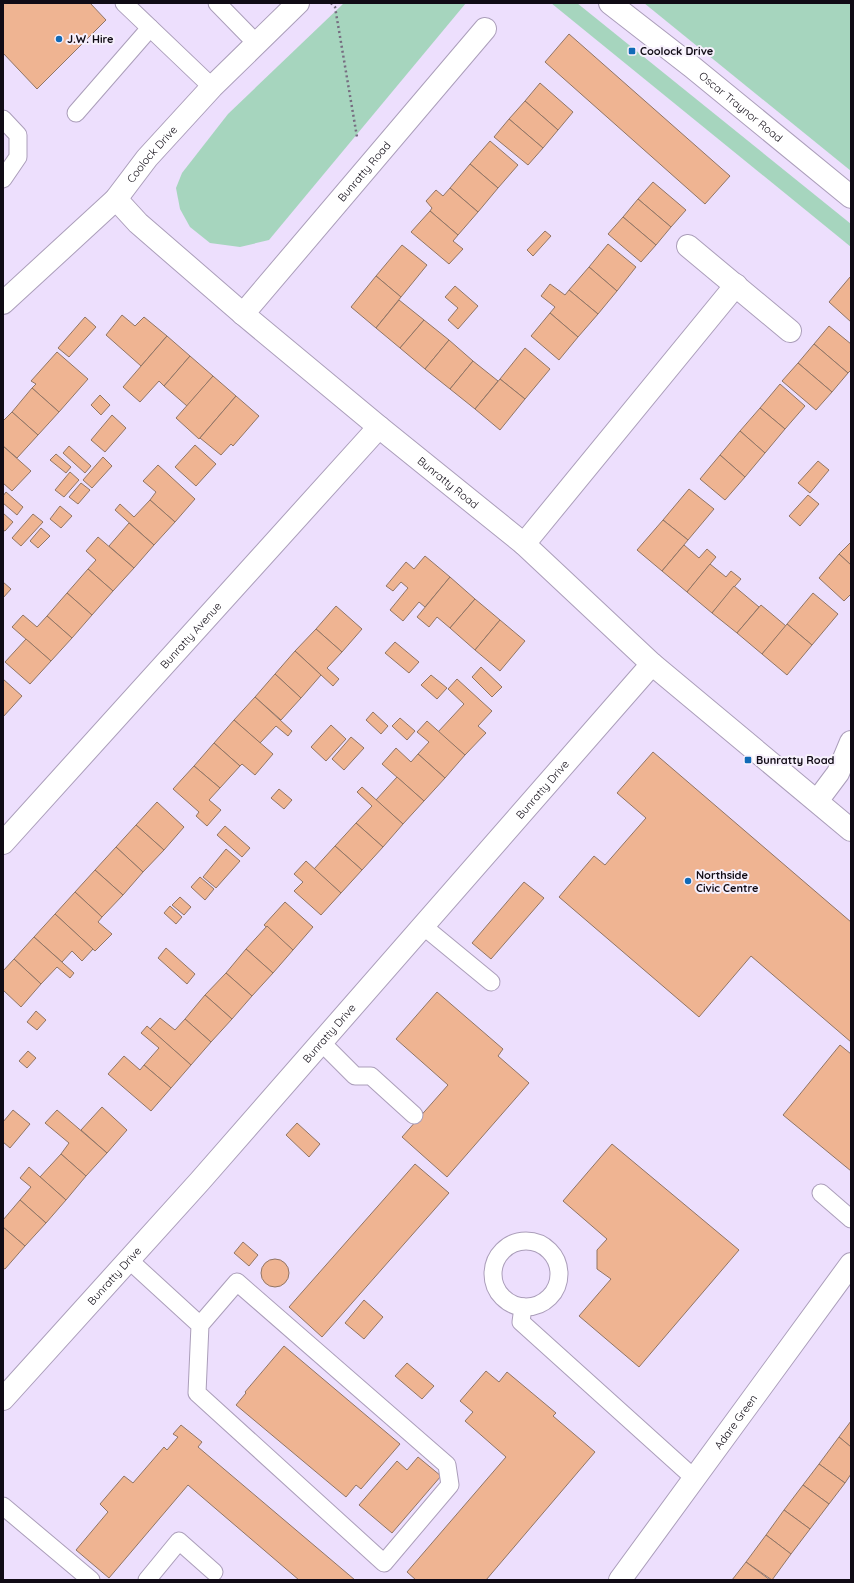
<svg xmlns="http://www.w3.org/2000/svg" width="854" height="1583" viewBox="0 0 854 1583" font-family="Quicksand,sans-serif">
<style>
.green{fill:#a6d5be}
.building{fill:#efb492;stroke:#917565}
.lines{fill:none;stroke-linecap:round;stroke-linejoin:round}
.lane-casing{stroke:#ab9eba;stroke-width:19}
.street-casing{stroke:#ab9eba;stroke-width:24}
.secondary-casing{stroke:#ab9eba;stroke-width:24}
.path{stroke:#766d80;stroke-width:2.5;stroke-dasharray:2 3;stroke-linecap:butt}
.lane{stroke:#fff;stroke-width:17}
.street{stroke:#fff;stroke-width:22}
.secondary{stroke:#fff;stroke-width:22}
.poi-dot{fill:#106ab7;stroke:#f6f0fc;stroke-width:1.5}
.labels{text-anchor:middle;stroke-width:4;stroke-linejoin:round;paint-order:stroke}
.poi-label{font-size:11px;font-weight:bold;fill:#100b15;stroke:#f6f0fc;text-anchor:start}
.street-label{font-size:11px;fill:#100b15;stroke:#f6f0fc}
</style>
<rect width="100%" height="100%" fill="#eddffd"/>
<g class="green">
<polygon points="344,3 466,3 269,240 240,247 210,243 190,227 180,209 176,188 182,173 228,114"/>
<polygon points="551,3 577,3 851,224 851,247"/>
<polygon points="644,3 851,3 851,171"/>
</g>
<g class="building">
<polygon points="3,3 90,3 106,20 37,89 3,53"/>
<polygon points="569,34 730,176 705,204 545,62"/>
<polygon points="540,83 573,112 558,130 525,101"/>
<polygon points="525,101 558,130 543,148 509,119"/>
<polygon points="509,119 543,148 528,165 494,137"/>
<polygon points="490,141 518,165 498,188 470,164"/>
<polygon points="470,164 498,188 478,212 450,188"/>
<polygon points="653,182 686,210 671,227 638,199"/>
<polygon points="450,188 478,212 458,235 430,211 432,208 426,201 436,190 443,196"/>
<polygon points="638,199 671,227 656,245 623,217"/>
<polygon points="430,211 458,235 453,241 463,249 449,264 411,232"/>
<polygon points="623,217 656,245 641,262 608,234"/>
<polygon points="545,231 551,236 533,256 527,250"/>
<polygon points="608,244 636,267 617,291 589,267"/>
<polygon points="402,245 427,265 401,297 376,276"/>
<polygon points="589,267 617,291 598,314 569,290"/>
<polygon points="376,276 401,297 376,328 351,307"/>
<polygon points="850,277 851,277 851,322 829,302"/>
<polygon points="550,284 565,295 569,290 598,314 578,337 550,313 555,307 541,296"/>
<polygon points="455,286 478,306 458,329 448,320 458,308 445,297"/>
<polygon points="399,300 424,320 400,348 376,328"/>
<polygon points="550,313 578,337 559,360 531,336"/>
<polygon points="122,315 135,326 144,317 167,336 141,366 106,335"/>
<polygon points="85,317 96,327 69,357 58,348"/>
<polygon points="424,320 449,340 425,369 400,348"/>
<polygon points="829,326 851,344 851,370 848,373 814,344"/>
<polygon points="167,336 190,356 164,386 159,381 140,402 123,387"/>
<polygon points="449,340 473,361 450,389 425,369"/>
<polygon points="814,344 848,373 832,392 798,363"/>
<polygon points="525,348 550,369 525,399 500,379"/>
<polygon points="57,352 88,379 59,412 32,388 36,384 31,381"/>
<polygon points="190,356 213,376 187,406 164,386"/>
<polygon points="473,361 498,381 475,409 450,389"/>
<polygon points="798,363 832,392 816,410 782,381"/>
<polygon points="213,376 236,396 199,439 176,418"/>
<polygon points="500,379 525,399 500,430 475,409"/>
<polygon points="780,384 805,406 785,429 760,408"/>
<polygon points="32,388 59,412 38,435 12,412"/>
<polygon points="100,395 110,405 101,415 91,405"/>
<polygon points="236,396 259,416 233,446 231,444 221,455 200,438"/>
<polygon points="760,408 785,429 765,453 740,431"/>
<polygon points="12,412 38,435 17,458 3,446 3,421"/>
<polygon points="112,415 126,428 105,452 91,440"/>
<polygon points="740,431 765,453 745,477 720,455"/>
<polygon points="195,445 216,464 196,486 175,467"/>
<polygon points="3,446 31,471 12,491 3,483"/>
<polygon points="69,446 91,466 85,473 63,453"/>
<polygon points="56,454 71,467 66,473 50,460"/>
<polygon points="720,455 745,477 725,500 700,479"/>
<polygon points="103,457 112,466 92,488 83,480"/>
<polygon points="818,461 829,470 810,493 798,483"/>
<polygon points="158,465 195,499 175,522 150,500 156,492 143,481"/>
<polygon points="70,472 79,480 64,497 55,490"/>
<polygon points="81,483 90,490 78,504 69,497"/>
<polygon points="689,489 714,509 688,540 663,520"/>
<polygon points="6,492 23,507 17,515 3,503 3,496"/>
<polygon points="808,495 819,504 800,526 789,516"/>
<polygon points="150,500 175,522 154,545 115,510 120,504 134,517"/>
<polygon points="60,506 72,516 61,528 50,519"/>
<polygon points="3,513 13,522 5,531 3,530"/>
<polygon points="33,514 43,522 21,546 12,538"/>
<polygon points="663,520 688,540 662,571 637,550"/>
<polygon points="129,523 154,545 134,568 109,546"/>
<polygon points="41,528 50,536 38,548 30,541"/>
<polygon points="98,537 134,568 113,591 88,569 96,560 86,551"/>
<polygon points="851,542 851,565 839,554"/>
<polygon points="684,545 699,558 707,549 716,557 687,592 662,571"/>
<polygon points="839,554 851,565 851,594 844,601 819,578"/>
<polygon points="425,556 450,577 425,607 419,602 403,621 390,610 408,588 401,582 393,591 386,586 406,562 414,569"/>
<polygon points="710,564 726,577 731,571 741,579 712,613 687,592"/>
<polygon points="88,569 113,591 92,615 67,593"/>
<polygon points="450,577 475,599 450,628 437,617 429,627 417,617"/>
<polygon points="3,582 11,589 3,598"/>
<polygon points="734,586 759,607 737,633 712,613"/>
<polygon points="67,593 92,615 72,638 47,616"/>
<polygon points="813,593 838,614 812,645 787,624"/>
<polygon points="475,599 500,620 475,650 450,628"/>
<polygon points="761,605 786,626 762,654 737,633"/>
<polygon points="336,606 362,629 342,652 316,629"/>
<polygon points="23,615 37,627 47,616 72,638 51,661 12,627"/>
<polygon points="500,620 525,641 500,671 475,650"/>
<polygon points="787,624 812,645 787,675 762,654"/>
<polygon points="316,629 342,652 327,668 339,679 333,686 295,651"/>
<polygon points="26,639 51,661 30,684 5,662"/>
<polygon points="395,642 419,662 409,673 385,653"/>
<polygon points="295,651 321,675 301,698 275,674"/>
<polygon points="481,667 502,687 492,697 472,677"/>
<polygon points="275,674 301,698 281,720 255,697"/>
<polygon points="431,675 447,688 437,699 421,685"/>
<polygon points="3,679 22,696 3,717"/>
<polygon points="457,679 492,711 478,726 486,733 465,755 438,732 464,704 448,689"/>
<polygon points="255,697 292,731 288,736 276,726 260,743 234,720"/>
<polygon points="373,712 388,726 381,734 366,720"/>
<polygon points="400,718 415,731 407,740 392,726"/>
<polygon points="234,720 273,754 255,775 242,764 240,766 214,743"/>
<polygon points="427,721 465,755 445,778 418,754 429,742 417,732"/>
<polygon points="331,725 346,739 326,761 311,747"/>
<polygon points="351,737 364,748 344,770 332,759"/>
<polygon points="214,743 240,766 220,788 194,766"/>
<polygon points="396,748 411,762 418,754 445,778 424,801 382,764"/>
<polygon points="653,752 851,922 851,1042 751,956 699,1017 559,897 594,856 605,865 646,818 617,793"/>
<polygon points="194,766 220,788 209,800 221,810 207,826 196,816 199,812 173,789"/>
<polygon points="397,777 424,801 403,824 376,800"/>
<polygon points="362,787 403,824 383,847 356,823 372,806 357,792"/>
<polygon points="279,789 292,800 284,809 271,798"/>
<polygon points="157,802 184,827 164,850 136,825"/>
<polygon points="356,823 383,847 362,870 335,846"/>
<polygon points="136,825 164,850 143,872 116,847"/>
<polygon points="225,826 250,848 242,857 217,835"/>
<polygon points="335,846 362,870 341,893 314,869"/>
<polygon points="116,847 143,872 123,895 95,870"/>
<polygon points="226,849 240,861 216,888 203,877"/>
<polygon points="306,861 341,893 321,915 294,891 303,882 294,874"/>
<polygon points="95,870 123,895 102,917 75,892"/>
<polygon points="200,877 214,889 205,900 191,887"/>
<polygon points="524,882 544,898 491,959 472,943"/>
<polygon points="75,892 102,917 98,922 112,934 95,951 55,914"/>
<polygon points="180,897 191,907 184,915 172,905"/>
<polygon points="285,902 313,927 293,950 264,925"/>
<polygon points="170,906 182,917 176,924 164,913"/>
<polygon points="55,914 93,949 82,961 72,951 62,962 34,937"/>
<polygon points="267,926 293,950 273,973 246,949"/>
<polygon points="34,937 74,973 70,978 57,967 41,984 14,959"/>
<polygon points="166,948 195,974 187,984 158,958"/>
<polygon points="246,949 273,973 252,996 226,973"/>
<polygon points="14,959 41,984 21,1007 3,990 3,971"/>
<polygon points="226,973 252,996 232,1019 205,995"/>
<polygon points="437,992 503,1049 498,1056 529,1083 447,1177 402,1137 448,1085 396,1039"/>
<polygon points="205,995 232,1019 211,1042 185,1019"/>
<polygon points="36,1011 46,1020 37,1030 27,1022"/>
<polygon points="160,1018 175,1030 185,1019 211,1042 191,1065 150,1029"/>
<polygon points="147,1026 191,1065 171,1088 144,1065 159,1048 141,1033"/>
<polygon points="840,1045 851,1054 851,1171 783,1115"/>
<polygon points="28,1051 36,1058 27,1068 19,1061"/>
<polygon points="124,1056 140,1070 144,1065 171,1088 151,1111 108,1074"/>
<polygon points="102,1107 127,1130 107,1153 81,1130"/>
<polygon points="13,1110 30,1124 10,1148 3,1142 3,1122"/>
<polygon points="57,1110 107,1153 86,1176 61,1154 69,1143 45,1123"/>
<polygon points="297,1123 320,1144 309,1157 286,1135"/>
<polygon points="612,1144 739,1250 639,1367 579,1316 611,1279 597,1269 597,1250 607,1239 563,1201"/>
<polygon points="61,1154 86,1176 66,1200 40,1177"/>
<polygon points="415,1164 449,1193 322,1337 289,1307"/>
<polygon points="29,1167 66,1200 46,1223 20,1200 31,1187 20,1178"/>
<polygon points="20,1200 46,1223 25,1246 3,1227 3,1220"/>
<polygon points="3,1227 25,1246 5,1269 3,1268"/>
<polygon points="243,1242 258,1255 249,1266 234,1253"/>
<circle cx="275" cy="1273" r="14"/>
<polygon points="364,1300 383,1317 364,1339 345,1323"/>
<polygon points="284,1346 400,1444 361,1489 356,1485 346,1497 236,1405 246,1393 245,1392"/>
<polygon points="407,1363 434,1386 422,1399 395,1376"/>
<polygon points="486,1371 499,1382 507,1372 556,1413 553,1416 595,1452 486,1580 416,1580 407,1572 506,1457 465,1421 473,1412 460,1401"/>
<polygon points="851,1421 851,1447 839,1437"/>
<polygon points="181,1425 202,1442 198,1447 355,1580 299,1580 188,1485 109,1578 76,1550 108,1512 100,1504 124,1476 133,1483 164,1447 167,1450 178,1437 173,1434"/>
<polygon points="839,1437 851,1447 851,1474 845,1483 819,1464"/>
<polygon points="418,1457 441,1476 392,1533 359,1505 397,1461 407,1470"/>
<polygon points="819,1464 845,1483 829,1504 803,1485"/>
<polygon points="803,1485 829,1504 810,1529 784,1510"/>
<polygon points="784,1510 810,1529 791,1554 766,1535"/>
<polygon points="766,1535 791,1554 772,1580 746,1562"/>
<polygon points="746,1562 770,1580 732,1580"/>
</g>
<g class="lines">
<defs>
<g id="lane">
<polyline points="124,3 212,87"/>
<polyline points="217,3 257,44"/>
<polyline points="76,113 150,28"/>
<polyline points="3,119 18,135 18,157 3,179"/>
<polyline points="423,926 491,982"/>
<polyline points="321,1042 355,1076 371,1076 414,1115"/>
<polyline points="821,1193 851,1219"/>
<circle cx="526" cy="1274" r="33"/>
<polyline points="129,1260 200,1325 197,1393 384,1563 450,1485 447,1465 237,1282 200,1325"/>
<polyline points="523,1307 521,1322 694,1478"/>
<polyline points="3,1506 91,1580"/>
<polyline points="147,1580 179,1541 214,1572"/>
</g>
<g id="street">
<path id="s1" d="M 116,199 L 138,223 L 243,314 L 379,427 L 524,544 L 652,664 L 851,830"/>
<polyline points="688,246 790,331"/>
<path id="s2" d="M 3,303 L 116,199 L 147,158 L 212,87 L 298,3"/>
<path id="s3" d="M 243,314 L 485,29"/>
<polyline points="524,544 736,285"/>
<polyline points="817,801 838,773 851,742"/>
<path id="s4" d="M 3,843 L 379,427"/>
<path id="s5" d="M 3,1399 L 200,1181 L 652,664"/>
<path id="s6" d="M 620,1580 L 851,1264"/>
</g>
<g id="secondary">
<path id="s7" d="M 610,3 L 691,66 L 851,197"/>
</g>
</defs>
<use href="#lane" class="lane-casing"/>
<use href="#street" class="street-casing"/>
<use href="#secondary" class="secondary-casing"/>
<polyline class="path" points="331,3 335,7 357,137"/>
<use href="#lane" class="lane"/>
<use href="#street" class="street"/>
<use href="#secondary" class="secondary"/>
</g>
<g class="poi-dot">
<circle cx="59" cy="39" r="4"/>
<rect x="628" y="47" width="8" height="8" rx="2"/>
<rect x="744" y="756" width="8" height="8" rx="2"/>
<circle cx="688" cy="881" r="4"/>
</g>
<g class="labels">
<g class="poi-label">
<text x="67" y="43">J.W. Hire</text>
<text x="640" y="55">Coolock Drive</text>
<text x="756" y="764">Bunratty Road</text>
<text x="696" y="879">Northside<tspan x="696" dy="13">Civic Centre</tspan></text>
</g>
<g class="street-label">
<text dy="4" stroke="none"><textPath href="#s7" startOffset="167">Oscar Traynor Road</textPath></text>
<text dy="4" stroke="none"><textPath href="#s2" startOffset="211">Coolock Drive</textPath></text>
<text dy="4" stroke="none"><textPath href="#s3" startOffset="187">Bunratty Road</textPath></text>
<text dy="4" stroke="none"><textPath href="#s1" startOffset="437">Bunratty Road</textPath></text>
<text dy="4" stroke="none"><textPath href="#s4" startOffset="280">Bunratty Avenue</textPath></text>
<text dy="4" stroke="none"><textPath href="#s5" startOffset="814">Bunratty Drive</textPath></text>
<text dy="4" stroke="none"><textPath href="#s5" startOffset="490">Bunratty Drive</textPath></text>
<text dy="4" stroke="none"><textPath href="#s5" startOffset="166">Bunratty Drive</textPath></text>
<text dy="4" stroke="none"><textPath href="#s6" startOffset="196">Adare Green</textPath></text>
</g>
</g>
<rect width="854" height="1583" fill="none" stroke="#100b15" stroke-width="8"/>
</svg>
